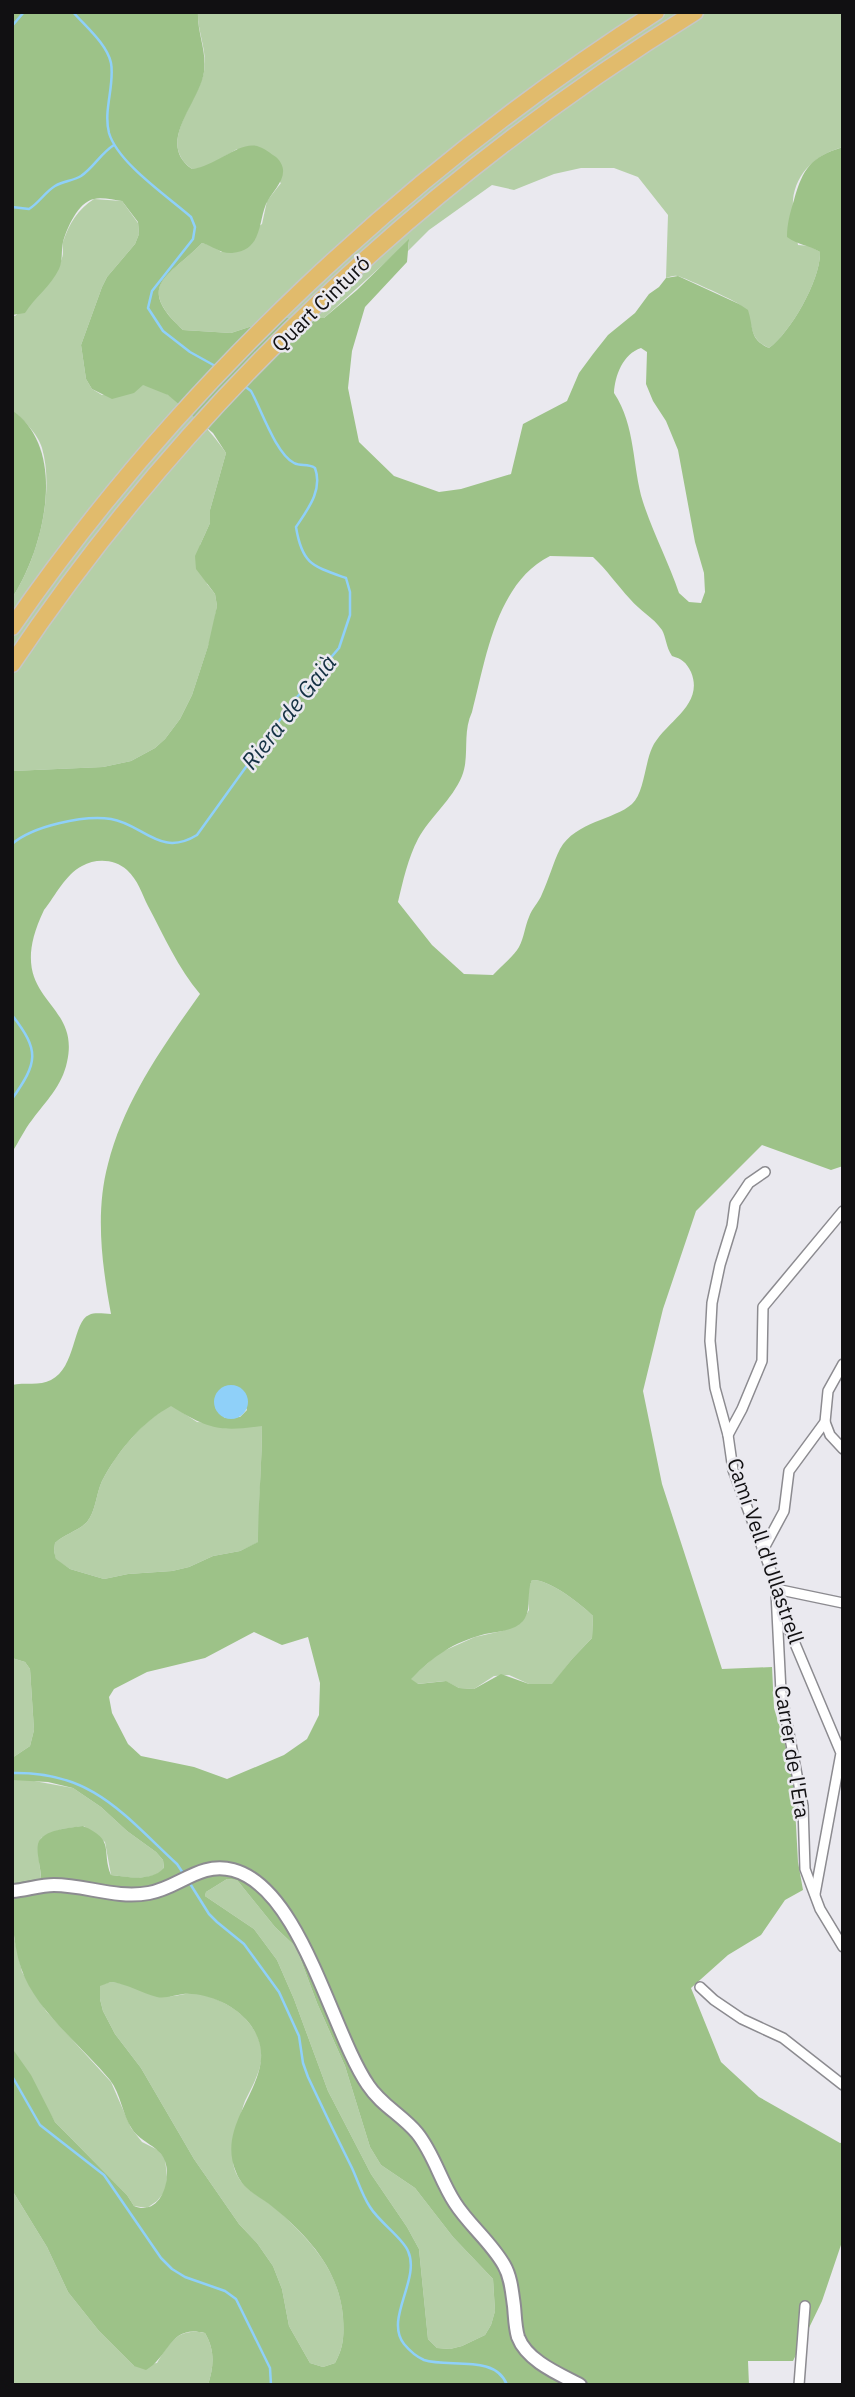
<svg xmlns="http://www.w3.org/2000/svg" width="855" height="2397" viewBox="0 0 855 2397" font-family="'IBM Plex Sans',sans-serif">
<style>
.green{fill:#b5cfa7}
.forest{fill:#9dc288;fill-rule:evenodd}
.water{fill:#8fd0f9}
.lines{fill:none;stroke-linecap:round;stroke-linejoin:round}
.stream{stroke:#8fd0f9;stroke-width:2.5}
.street-casing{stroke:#8c8b90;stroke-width:12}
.secondary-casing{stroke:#8c8b90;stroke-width:16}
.highway-casing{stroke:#c6c6c6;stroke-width:19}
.street{stroke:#fff;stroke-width:9}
.secondary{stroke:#fff;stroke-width:12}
.highway{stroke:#e1bb6c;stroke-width:16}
.labels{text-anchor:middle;stroke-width:5;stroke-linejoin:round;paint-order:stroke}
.street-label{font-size:21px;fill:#111012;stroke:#eae9ef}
.water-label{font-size:23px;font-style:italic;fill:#143143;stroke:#eae9ef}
</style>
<rect width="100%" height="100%" fill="#eae9ef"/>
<g class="green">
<path d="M 198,12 L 843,12 L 843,147 C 817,154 796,172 793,200 C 792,214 796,231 798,245 L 810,246 L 820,252 C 821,279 791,332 769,348 C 744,337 758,320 739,304 C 735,301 682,276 677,276 C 674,275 670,277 666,278 L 668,215 L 638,177 L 614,168 L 581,168 L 554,174 L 514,190 L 492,185 L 429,230 L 408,251 L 409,241 L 324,318 L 277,318 L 231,333 L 183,330 C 134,284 169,277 202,243 L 213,246 L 221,252 L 262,224 L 267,201 L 281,183 L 237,149 L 205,168 L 192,169 C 156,144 197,104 204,72 C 208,51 197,32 198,12 Z"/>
<path d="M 94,199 L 122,201 L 138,223 L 139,234 L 135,244 L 107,277 L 102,287 L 81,345 L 86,379 L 92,389 L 102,395 C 114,392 132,384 144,385 C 173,389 211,430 226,453 L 210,510 L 210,523 L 200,545 L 207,584 L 215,594 L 217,606 L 212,634 L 192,695 L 180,719 L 165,739 L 155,748 L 131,761 L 103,767 L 12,771 L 12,598 C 38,559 55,493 42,448 C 38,434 23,419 12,410 L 12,315 L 15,316 C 33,301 55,281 62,258 C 64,253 62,247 63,242 C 69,224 78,209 94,199 Z"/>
<path d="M 171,1405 L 197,1422 L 262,1426 C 262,1465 258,1503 259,1542 L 240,1551 L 213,1556 L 189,1567 L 172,1571 L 128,1574 L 104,1579 L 70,1569 L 56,1560 L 54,1551 L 55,1543 C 65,1534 78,1531 87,1522 C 96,1511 96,1494 102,1481 C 118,1451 142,1422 171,1405 Z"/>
<path d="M 532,1580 C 549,1579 581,1604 593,1616 L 592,1638 L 572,1659 L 553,1684 L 529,1684 L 509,1675 L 494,1676 L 474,1689 L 459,1688 L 445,1681 L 417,1684 L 410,1679 L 439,1653 L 475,1637 L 502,1631 L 521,1623 L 529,1610 L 529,1587 Z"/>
<polygon points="12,1658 25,1662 30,1669 34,1730 30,1746 12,1758"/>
<path d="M 23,1779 L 73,1788 L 101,1807 L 127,1831 L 156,1852 L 163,1860 L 164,1869 C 151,1882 128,1877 111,1875 L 105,1842 L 84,1826 L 62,1829 L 41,1838 L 38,1851 L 41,1878 L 12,1883 L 12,1780 Z"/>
<polygon points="227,1879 237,1880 275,1927 296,1947 317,2003 345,2066 370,2147 381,2165 415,2188 453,2237 493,2279 495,2311 491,2325 485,2335 462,2346 450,2349 437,2348 428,2339 419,2249 407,2227 371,2174 328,2091 294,1999 277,1960 254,1929 205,1896 206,1892"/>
<polygon points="12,1928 22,1972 46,2011 111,2082 131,2128 142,2142 158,2150 165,2159 167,2177 166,2190 157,2201 147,2208 134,2206 127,2195 55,2122 12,2048"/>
<path d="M 111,1982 C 131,1984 149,1993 168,1996 C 176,1997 185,1993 194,1993 C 213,1995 238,2008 249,2023 C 272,2052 259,2073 245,2101 C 240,2113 239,2129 236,2142 C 233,2154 231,2162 236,2173 C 244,2191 261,2196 275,2208 C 309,2239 339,2269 343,2317 C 344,2335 344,2347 335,2363 L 323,2367 L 310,2363 L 289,2326 L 282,2289 L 273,2266 L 257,2243 L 239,2224 L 194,2159 L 141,2068 L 115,2034 L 103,2011 L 100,1999 L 100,1985 Z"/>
<path d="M 12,2190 L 47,2247 L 68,2292 L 99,2331 L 134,2366 L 157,2363 C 169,2343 178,2327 205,2333 C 215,2350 214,2366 208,2385 L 12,2385 Z"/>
</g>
<g class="forest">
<path d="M 12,12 L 198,12 C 197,33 207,51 204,72 C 199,104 155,143 192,169 C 217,166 237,142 257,146 C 264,148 270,153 276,157 C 294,174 273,189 266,204 C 258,224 262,250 232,253 C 221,254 213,246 202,243 C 169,277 134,285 183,330 L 231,333 L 277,318 L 324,318 L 357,290 L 409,239 L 407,262 L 365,307 L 352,351 L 348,388 L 359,442 L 394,476 L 439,492 L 461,489 L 511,474 L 523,424 L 567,401 L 579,373 L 593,354 L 608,335 L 635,313 L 649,294 L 659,287 L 666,278 L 678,276 L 739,304 L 748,310 C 754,329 749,339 769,348 C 791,332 821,279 820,252 C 809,245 798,245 787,237 C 787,224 790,213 794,200 C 803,168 811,157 843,147 L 843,1166 L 831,1170 L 762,1145 L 696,1211 L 663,1309 L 643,1391 L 662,1484 L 722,1669 L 772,1667 L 774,1708 L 793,1771 L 798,1862 L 803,1890 L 785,1900 L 761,1935 L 728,1955 L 691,1988 L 721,2062 L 759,2097 L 840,2143 L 843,2142 L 843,2239 L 822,2301 L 793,2361 L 748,2361 L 749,2385 L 208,2385 C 214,2366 215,2350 205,2333 C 169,2324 170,2356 146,2370 L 134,2366 L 99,2331 L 68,2292 L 47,2247 L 12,2190 L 12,2048 L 31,2075 L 55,2122 L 127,2195 L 134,2206 C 160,2217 172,2181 165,2161 C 160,2146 141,2143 132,2129 C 122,2114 121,2094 110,2080 C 82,2046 35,2010 21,1968 C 12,1940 12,1912 12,1883 L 41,1878 C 41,1868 36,1853 38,1844 C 42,1829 71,1828 83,1826 C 116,1840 101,1851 111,1875 C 128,1877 151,1882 164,1868 L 163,1860 L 156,1852 L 127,1831 L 101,1807 L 73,1788 L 48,1782 L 12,1780 L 12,1758 L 30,1746 L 34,1730 L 30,1669 L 25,1662 L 12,1658 L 12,1385 C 24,1382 40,1386 51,1380 C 76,1368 73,1321 89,1315 C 95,1312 104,1314 111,1314 C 102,1265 95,1213 108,1164 C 124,1101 163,1046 200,994 C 178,968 164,936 148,906 C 142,894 138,880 127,870 C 115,859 96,858 82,866 C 65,875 56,895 44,910 C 0,1002 82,997 67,1062 C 62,1086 46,1101 32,1120 C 24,1130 19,1142 12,1152 L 12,771 L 103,767 L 131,761 L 155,748 L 165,739 L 180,719 L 192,695 L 208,646 L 217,606 L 215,594 L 196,569 L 195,556 L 210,523 L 210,510 L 226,453 L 213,433 L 168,395 L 143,385 L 134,393 L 112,399 L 92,389 L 86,379 L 81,345 L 102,287 L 107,277 L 135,244 L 139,234 L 138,222 L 122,201 C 114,200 102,197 94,199 C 78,202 67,228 63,242 C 61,251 63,260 59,269 C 51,286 35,297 25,313 L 12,315 ZM 641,348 L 647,352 L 646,384 L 653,401 L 666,421 L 678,450 L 695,542 L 704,573 L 705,592 L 701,603 L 689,602 L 679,593 C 669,563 653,533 643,502 C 632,466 636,426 614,393 C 615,375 623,354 641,348 ZM 550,556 L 593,557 C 607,570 617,585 630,599 C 640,611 653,617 662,630 C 666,637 666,647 672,656 C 682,659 686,662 691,672 C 705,706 664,722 652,748 C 645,763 644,793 632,804 C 614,820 576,821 560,849 C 553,863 549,879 542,894 C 539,902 532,908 529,917 C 525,926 524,938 519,947 C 513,957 501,966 493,975 L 464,974 L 432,945 L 398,902 C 403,881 408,858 418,839 C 430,817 452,800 462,776 C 470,756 462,733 472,712 C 486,659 496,583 550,556 ZM 226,1386 L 236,1386 L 247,1410 L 240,1417 L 225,1418 L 215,1407 L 220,1390 ZM 171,1406 C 208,1429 219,1432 262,1426 C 262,1465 258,1503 258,1542 L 240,1551 L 213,1556 L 189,1567 L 172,1571 L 128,1574 L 104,1579 L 70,1569 L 56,1559 L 54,1551 L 55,1543 C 65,1534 78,1531 87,1522 C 96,1511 96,1494 102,1481 C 118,1451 142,1422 171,1406 ZM 532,1580 C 549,1579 581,1604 593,1616 L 592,1638 L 572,1659 L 552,1684 L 529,1684 L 501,1674 L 474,1689 L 459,1688 L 446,1681 L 418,1684 L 411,1679 C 435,1655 452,1643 485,1634 C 498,1631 518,1631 525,1618 C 532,1606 526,1592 532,1580 ZM 254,1632 L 282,1645 L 308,1637 L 320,1683 L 319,1715 L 307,1739 L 284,1755 L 227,1779 L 194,1767 L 141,1756 L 128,1744 L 112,1713 L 109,1697 L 114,1689 L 147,1672 L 205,1658 ZM 227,1879 L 237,1880 L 275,1927 L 296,1947 L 317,2003 L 345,2066 L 370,2147 L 381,2165 L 415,2188 L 453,2237 L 493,2279 L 495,2311 L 491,2325 L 485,2335 L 462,2346 L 450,2349 L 437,2348 L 428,2339 L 419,2249 L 407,2227 L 371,2174 L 328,2091 L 294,1999 L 277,1960 L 254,1929 L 205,1896 L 206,1892 ZM 111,1982 C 128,1984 141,1993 157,1997 C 165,1999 175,1995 183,1994 C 206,1992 235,2005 249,2023 C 290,2075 212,2116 236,2172 C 243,2191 260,2196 274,2208 C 309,2237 339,2270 343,2317 C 344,2335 344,2347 335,2363 L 323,2367 L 310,2363 L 289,2326 L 282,2289 L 273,2266 L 257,2243 L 239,2224 L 194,2159 L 141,2068 L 115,2034 L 103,2011 L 100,1999 L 100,1986 Z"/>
<path d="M 12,410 C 69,450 44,549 12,598 Z"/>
</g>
<circle class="water" cx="231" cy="1402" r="17"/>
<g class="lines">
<g class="stream">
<path d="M 73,12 C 85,26 107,44 111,63 C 115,85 103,110 109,133 C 118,163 167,196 191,217 L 195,227 L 193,239 L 152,291 L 148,308 L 163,331 L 190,352 L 217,367"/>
<polyline points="12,26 24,12"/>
<path d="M 12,207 L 29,209 C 39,203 45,192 55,186 C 63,181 73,181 81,176 C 94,167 101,153 114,145"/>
<path d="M 12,844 C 33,826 83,815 111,819 C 143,824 160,858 197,835 L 292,703 L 339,648 L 350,615 L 350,592 L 346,578 C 312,566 302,564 296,527 C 308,509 323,490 315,468 C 307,463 301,467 294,463 C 276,454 261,409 251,391 L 243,385"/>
<path d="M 12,1015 C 40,1051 38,1062 12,1099"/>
<path d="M 12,1773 C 92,1771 123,1814 177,1864 L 183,1873"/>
<path d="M 189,1882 L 209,1914 L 217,1922 L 244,1944 L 279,1992 L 299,2036 L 303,2063 L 308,2077 C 322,2107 337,2138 352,2168 C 358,2181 362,2195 370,2207 C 379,2222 403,2238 408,2251 C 421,2279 384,2319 404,2344 C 409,2350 417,2357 424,2360 C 448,2368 496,2354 507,2385"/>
<polyline points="12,2076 40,2125 104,2175 161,2258 172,2269 185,2277 225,2291 236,2299 270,2368 271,2385"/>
</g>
<defs>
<g id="street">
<polyline points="765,1172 749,1183 735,1204 732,1226 720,1265 712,1303 710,1341 715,1388 728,1435 733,1470 783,1603 788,1627 841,1753 815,1894"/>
<polyline points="825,1422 830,1435 843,1449"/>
<polyline points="728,1435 742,1409 762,1361 763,1307 843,1211"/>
<polyline points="763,1550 784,1511 789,1471 825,1422 828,1391 843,1364"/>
<polyline points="776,1589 843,1603"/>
<polyline points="776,1592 781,1692 803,1806 805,1869 820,1909 843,1947"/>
<polyline points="700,1987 714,2000 742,2019 783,2038 843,2085"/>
<polyline points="799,2385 805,2306"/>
</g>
<path id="secondary" d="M 12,1891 C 26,1890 40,1885 54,1885 C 86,1885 116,1899 149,1893 C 179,1888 200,1861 233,1870 C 301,1888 332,2033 368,2085 C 381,2105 402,2115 417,2133 C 434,2154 440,2180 455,2203 C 469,2225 491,2242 504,2265 C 511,2277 512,2292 514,2306 C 515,2316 515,2327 518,2337 C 527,2361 559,2374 580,2385"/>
<g id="highway">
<path d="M 12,627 C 179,385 409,170 656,12"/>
<path d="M 12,664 C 188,402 427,178 695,12"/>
</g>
</defs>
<use href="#street" class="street-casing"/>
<use href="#secondary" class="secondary-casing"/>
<use href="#highway" class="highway-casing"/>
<use href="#street" class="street"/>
<use href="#secondary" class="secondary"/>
<use href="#highway" class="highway"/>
</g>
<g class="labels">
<g class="street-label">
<text transform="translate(321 304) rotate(-44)" y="7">Quart Cinturó</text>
<text transform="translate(765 1551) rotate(71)" y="7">Camí Vell d'Ullastrell</text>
<text transform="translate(792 1752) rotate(81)" y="7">Carrer de l'Era</text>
</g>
<g class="water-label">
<text transform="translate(289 712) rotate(-52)" y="8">Riera de Gaià</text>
</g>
</g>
<rect width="855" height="2397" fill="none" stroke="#111012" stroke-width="28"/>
</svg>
